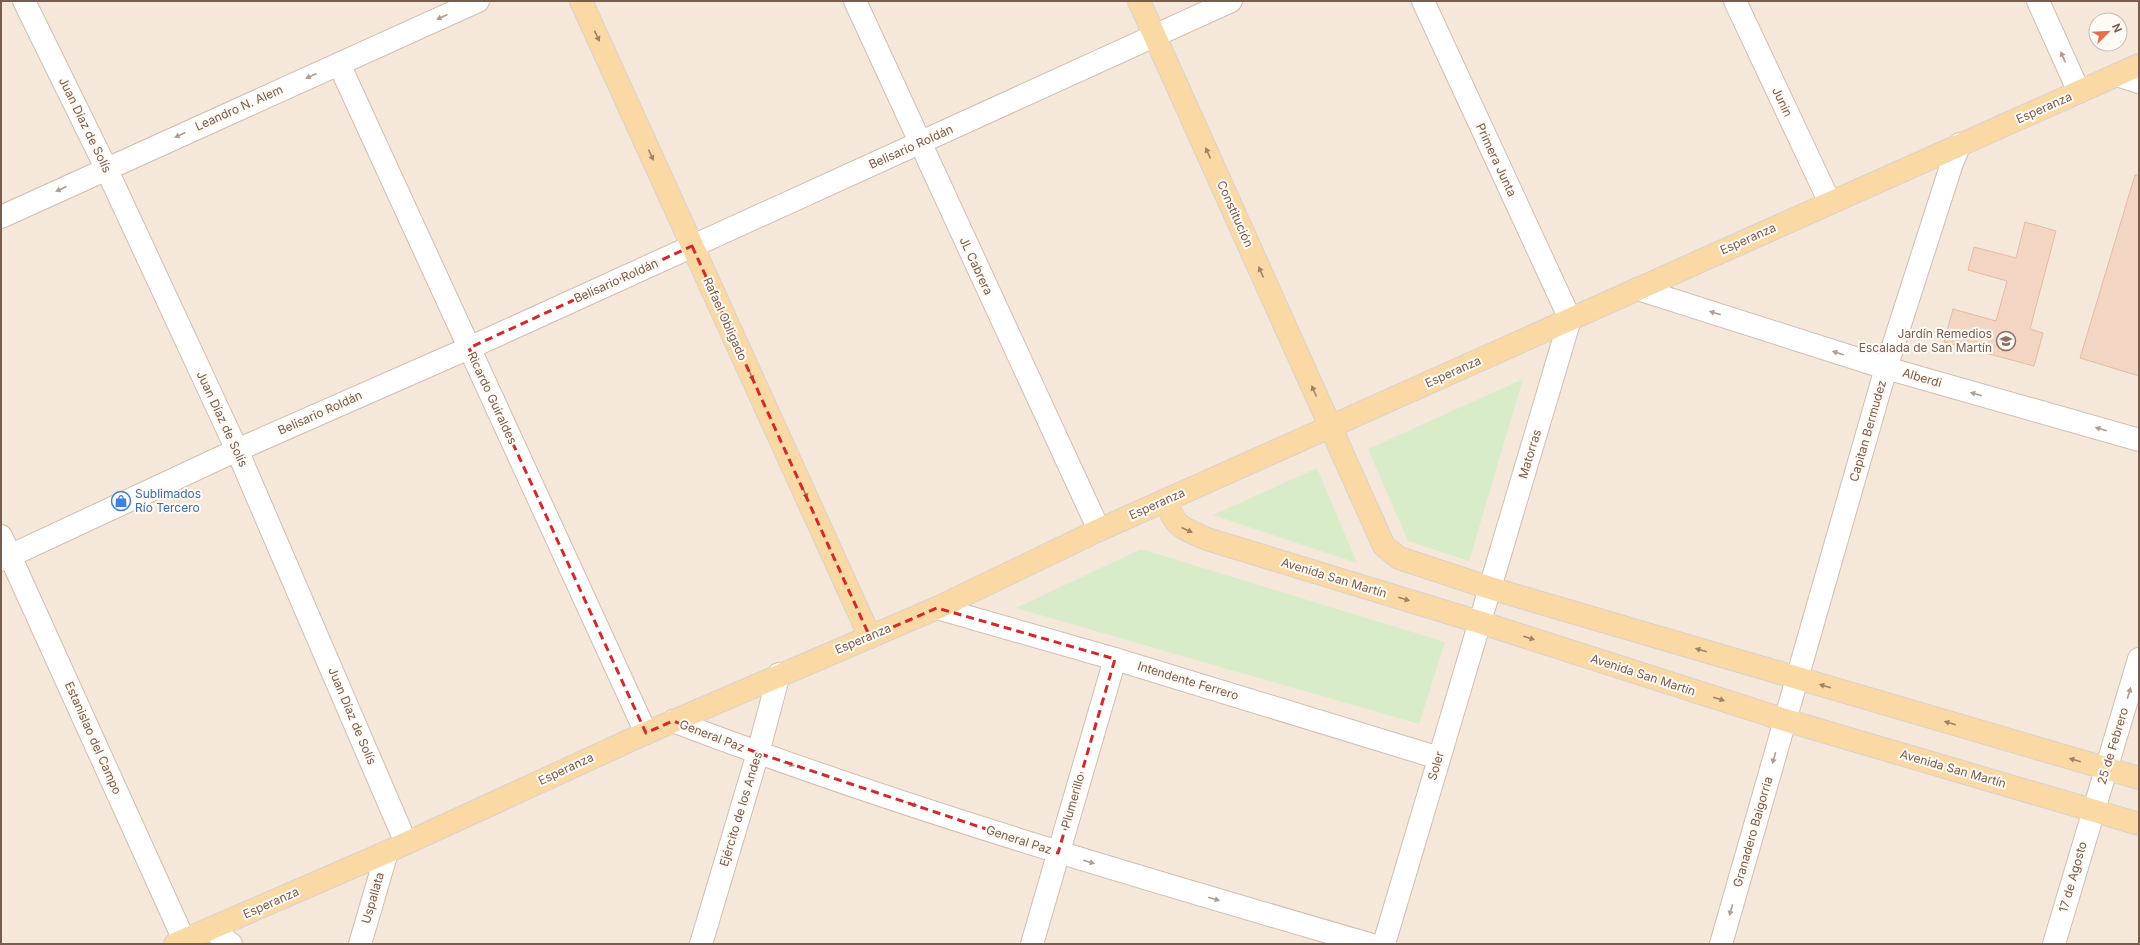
<svg xmlns="http://www.w3.org/2000/svg" width="2140" height="945" viewBox="0 0 2140 945" font-family="Inter,sans-serif">
<style>
.residential{fill:#f5e8da;fill-rule:evenodd}
.green{fill:#d8ecc9}
.building{fill:#f3d5c3;stroke:#e6bba3}
.lines{fill:none;stroke-linecap:round;stroke-linejoin:round}
.minor-casing{stroke:#d1beb0;stroke-width:24}
.major-casing{stroke:#dad1cd;stroke-width:24}
.minor{stroke:#fff;stroke-width:22}
.major{stroke:#fbd9a5;stroke-width:22}
.oneway{fill:#af9d94}
.oneway2{fill:#a18267}
.marked{fill:none;stroke:#d62828;stroke-width:3;stroke-dasharray:8 5;stroke-linejoin:round}
.labels{text-anchor:middle;stroke-width:4;stroke-linejoin:round;paint-order:stroke}
.street-label{font-size:12px;fill:#7a5c4d;stroke:#fffaf3}
.education-label{font-size:12px;fill:#785e54;stroke:#fffaf3;text-anchor:end}
.shop-label{font-size:12px;fill:#366cbe;stroke:#fffaf3;text-anchor:start}
</style>
<rect width="100%" height="100%" fill="#fdf6ec"/>
<path class="residential" d="M 1,1 L 2139,1 L 2139,944 L 1,944 ZM 2096,20 L 2120,20 L 2120,44 L 2096,44 Z"/>
<g class="green">
<polygon points="1523,379 1469,561 1408,541 1368,449"/>
<polygon points="1317,468 1357,563 1213,515"/>
<polygon points="1141,549 1445,642 1419,724 1016,608"/>
</g>
<g class="building">
<polygon points="2135,175 2139,175 2139,376 2080,358"/>
<polygon points="2025,222 2056,231 2030,329 2043,333 2034,366 1944,342 1953,309 1996,321 2007,281 1968,270 1974,247 2016,258"/>
</g>
<g class="lines">
<defs>
<g id="minor">
<polyline points="24,1 106,168 237,450 406,843"/>
<polyline points="855,1 1099,530"/>
<polyline points="1735,1 1830,203"/>
<polyline points="2038,1 2079,92"/>
<polyline points="339,64 646,733"/>
<polyline points="2117,75 2139,82"/>
<polyline points="1,217 478,1"/>
<polyline points="1638,289 1886,368 2139,440"/>
<polyline points="1,536 184,940"/>
<polyline points="1,560 237,450 469,348 1231,1"/>
<polyline points="937,608 1115,659 1439,758"/>
<path d="M 673,721 C 901,808 1135,876 1369,944"/>
<polyline points="211,929 231,944"/>
<polyline points="360,944 387,852"/>
<polyline points="701,944 758,753 779,674"/>
<polyline points="1032,944 1115,659"/>
<polyline points="1384,944 1570,319 1423,1"/>
<polyline points="1721,944 1886,368 1952,163 1960,144"/>
<polyline points="2054,944 2139,659"/>
</g>
<g id="major">
<polyline points="581,1 870,637"/>
<polyline points="1139,1 1384,546 1399,558 1490,588 2139,778"/>
<path d="M 1166,500 C 1174,527 1182,528 1207,539 L 1479,622 L 1785,720 L 2139,824"/>
<polyline points="175,944 387,852 646,733 937,608 1099,530 2139,65"/>
</g>
</defs>
<use href="#minor" class="minor-casing"/>
<use href="#major" class="major-casing"/>
<use href="#minor" class="minor"/>
<use href="#major" class="major"/>
</g>
<defs><path id="oneway-solid" d="M-6-.8H1V-3.2L6.5 0L1 3.2V.8H-6Z"/></defs>
<g class="oneway">
<use href="#oneway-solid" transform="translate(442 17) rotate(156)"/>
<use href="#oneway-solid" transform="translate(2063 57) rotate(-114)"/>
<use href="#oneway-solid" transform="translate(311 76) rotate(156)"/>
<use href="#oneway-solid" transform="translate(180 135) rotate(156)"/>
<use href="#oneway-solid" transform="translate(61 189) rotate(155)"/>
<use href="#oneway-solid" transform="translate(1715 313) rotate(-162)"/>
<use href="#oneway-solid" transform="translate(1838 353) rotate(-162)"/>
<use href="#oneway-solid" transform="translate(1976 394) rotate(-164)"/>
<use href="#oneway-solid" transform="translate(2101 429) rotate(-164)"/>
<use href="#oneway-solid" transform="translate(2129 693) rotate(-74)"/>
<use href="#oneway-solid" transform="translate(1774 758) rotate(106)"/>
<use href="#oneway-solid" transform="translate(789 764) rotate(18)"/>
<use href="#oneway-solid" transform="translate(912 804) rotate(18)"/>
<use href="#oneway-solid" transform="translate(1089 862) rotate(16)"/>
<use href="#oneway-solid" transform="translate(1214 899) rotate(16)"/>
<use href="#oneway-solid" transform="translate(1731 910) rotate(106)"/>
</g>
<g class="oneway2">
<use href="#oneway-solid" transform="translate(597 36) rotate(65)"/>
<use href="#oneway-solid" transform="translate(1208 153) rotate(-114)"/>
<use href="#oneway-solid" transform="translate(651 155) rotate(65)"/>
<use href="#oneway-solid" transform="translate(1261 272) rotate(-114)"/>
<use href="#oneway-solid" transform="translate(751 375) rotate(66)"/>
<use href="#oneway-solid" transform="translate(1314 391) rotate(-114)"/>
<use href="#oneway-solid" transform="translate(805 493) rotate(66)"/>
<use href="#oneway-solid" transform="translate(1187 530) rotate(25)"/>
<use href="#oneway-solid" transform="translate(1404 599) rotate(17)"/>
<use href="#oneway-solid" transform="translate(1529 638) rotate(18)"/>
<use href="#oneway-solid" transform="translate(1701 650) rotate(-164)"/>
<use href="#oneway-solid" transform="translate(1825 686) rotate(-164)"/>
<use href="#oneway-solid" transform="translate(1719 699) rotate(18)"/>
<use href="#oneway-solid" transform="translate(1950 723) rotate(-164)"/>
<use href="#oneway-solid" transform="translate(2075 760) rotate(-164)"/>
</g>
<path class="marked" d="M 692,246 L 870,637 L 937,608 L 1115,659 L 1058,853 L 758,753 L 673,721 L 646,733 L 469,348 Z"/>
<defs>
<symbol id="school-ring" viewBox="-11 -11 22 22"><circle r="9.5" fill="#fffaf3" stroke="#8d6e63" stroke-width="1.5"/><path d="M0-5L7-2L0 1L-7-2ZM-4 1L0 2.5L4 1V4Q0 6-4 4Z" fill="#8d6e63"/></symbol>
<symbol id="shop-ring" viewBox="-11 -11 22 22"><circle r="9.5" fill="#fffaf3" stroke="#3f7fe0" stroke-width="1.5"/><path d="M-5-2.5h2.3a2.7 3.5 0 0 1 5.4 0H5L5.5 6h-11ZM-1.5-2.5h3a1.5 2.3 0 0 0-3 0Z" fill="#3f7fe0"/></symbol>
</defs>
<g fill-rule="evenodd">
<use href="#school-ring" x="1995" y="330" width="22" height="22"/>
<use href="#shop-ring" x="110" y="490" width="22" height="22"/>
</g>
<g class="labels">
<g class="street-label">
<text transform="translate(1782 102) rotate(65)" y="4">Junin</text>
<text transform="translate(239 108) rotate(-24)" y="4">Leandro N. Alem</text>
<text transform="translate(2044 108) rotate(-24)" y="4">Esperanza</text>
<text transform="translate(85 125) rotate(64)" y="4">Juan Díaz de Solís</text>
<text transform="translate(911 147) rotate(-24)" y="4">Belisario Roldán</text>
<text transform="translate(1496 160) rotate(65)" y="4">Primera Junta</text>
<text transform="translate(1235 214) rotate(66)" y="4">Constitución</text>
<text transform="translate(1748 239) rotate(-24)" y="4">Esperanza</text>
<text transform="translate(976 266) rotate(65)" y="4">JL Cabrera</text>
<text transform="translate(616 281) rotate(-24)" y="4">Belisario Roldán</text>
<text transform="translate(725 319) rotate(66)" y="4">Rafael Obligado</text>
<text transform="translate(1453 372) rotate(-24)" y="4">Esperanza</text>
<text transform="translate(1922 378) rotate(16)" y="4">Alberdi</text>
<text transform="translate(492 398) rotate(65)" y="4">Ricardo Guiraldes</text>
<text transform="translate(320 413) rotate(-24)" y="4">Belisario Roldán</text>
<text transform="translate(222 419) rotate(65)" y="4">Juan Díaz de Solís</text>
<text transform="translate(1868 431) rotate(-74)" y="4">Capitan Bermudez</text>
<text transform="translate(1530 454) rotate(-73)" y="4">Matorras</text>
<text transform="translate(1157 504) rotate(-24)" y="4">Esperanza</text>
<text transform="translate(1334 578) rotate(17)" y="4">Avenida San Martín</text>
<text transform="translate(863 639) rotate(-23)" y="4">Esperanza</text>
<text transform="translate(1643 675) rotate(18)" y="4">Avenida San Martín</text>
<text transform="translate(1188 681) rotate(17)" y="4">Intendente Ferrero</text>
<text transform="translate(352 716) rotate(67)" y="4">Juan Díaz de Solís</text>
<text transform="translate(712 736) rotate(21)" y="4">General Paz</text>
<text transform="translate(93 738) rotate(66)" y="4">Estanislao del Campo</text>
<text transform="translate(2113 746) rotate(-73)" y="4">25 de Febrero</text>
<text transform="translate(1436 766) rotate(-74)" y="4">Soler</text>
<text transform="translate(566 769) rotate(-25)" y="4">Esperanza</text>
<text transform="translate(1953 769) rotate(16)" y="4">Avenida San Martín</text>
<text transform="translate(1073 801) rotate(-74)" y="4">Plumerillo</text>
<text transform="translate(741 809) rotate(-73)" y="4">Ejército de los Andes</text>
<text transform="translate(1753 832) rotate(-74)" y="4">Granadero Baigorria</text>
<text transform="translate(1019 840) rotate(18)" y="4">General Paz</text>
<text transform="translate(2073 877) rotate(-74)" y="4">17 de Agosto</text>
<text transform="translate(373 898) rotate(-74)" y="4">Uspallata</text>
<text transform="translate(271 903) rotate(-24)" y="4">Esperanza</text>
</g>
<g class="education-label">
<text x="1992" y="338">Jardín Remedios<tspan x="1992" dy="14">Escalada de San Martín</tspan></text>
</g>
<g class="shop-label">
<text x="135" y="498">Sublimados<tspan x="135" dy="14">Río Tercero</tspan></text>
</g>
</g>
<rect width="2140" height="945" fill="none" stroke="#7a5c4d" stroke-width="4"/>
<g transform="translate(2108 32) rotate(66)"><circle r="19" fill="#fffaf3" stroke="#cabbb1"/>
<path d="M0-3L7 15L0 10L-7 15Z" fill="#e76f51"/>
<text y="-6" font-size="11" font-weight="bold" text-anchor="middle" fill="#7a5c4d">N</text>
</g>
</svg>
